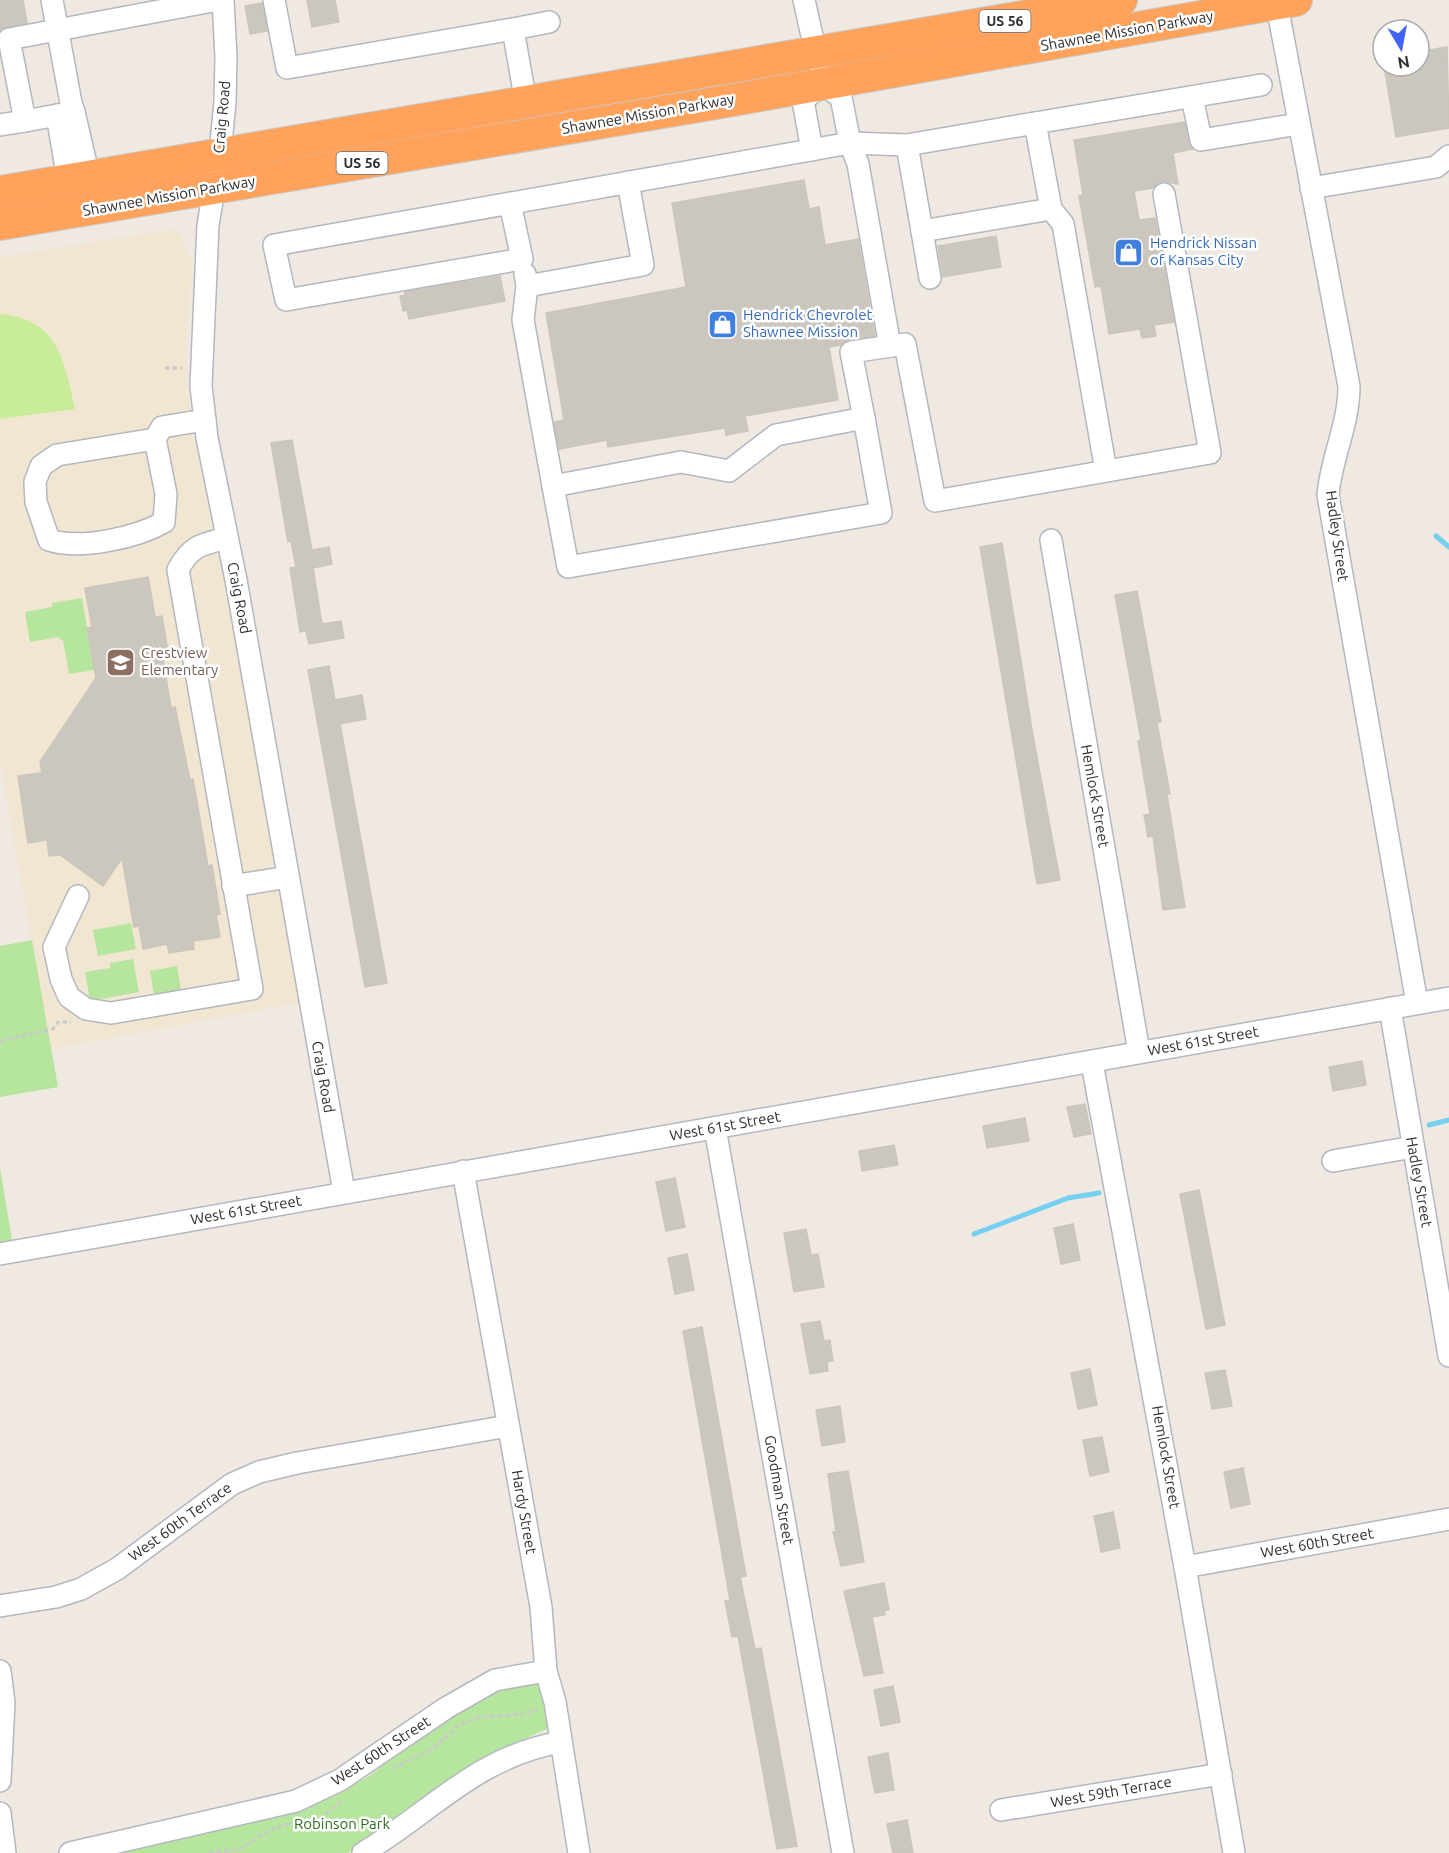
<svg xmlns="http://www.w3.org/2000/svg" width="1449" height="1853" viewBox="0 0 1449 1853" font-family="Ubuntu,sans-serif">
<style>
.education{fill:#f0e6d1}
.green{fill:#b6e59e}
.pitch{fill:#c9ec9a}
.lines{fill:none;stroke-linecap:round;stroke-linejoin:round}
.stream{stroke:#75cff0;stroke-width:5}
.building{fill:#cbc7bf;stroke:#cbc5ba;stroke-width:1.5}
.minor-casing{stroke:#b4b7c1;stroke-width:24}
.highway-casing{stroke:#c9c9c9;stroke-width:34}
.path{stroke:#c9c9c9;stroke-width:3;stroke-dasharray:4.5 3;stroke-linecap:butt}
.minor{stroke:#fff;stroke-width:21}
.highway{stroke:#ffa35c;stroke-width:32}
.labels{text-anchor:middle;stroke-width:5;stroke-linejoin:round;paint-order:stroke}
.shield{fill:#fff;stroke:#6d6d6d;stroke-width:1.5}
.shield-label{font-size:14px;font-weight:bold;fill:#2e2e2e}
.street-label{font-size:15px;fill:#2e2e2e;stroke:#fff}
.shop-label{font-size:15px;fill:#366cbe;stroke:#fff;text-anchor:start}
.education-label{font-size:15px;fill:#785e54;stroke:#fff;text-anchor:start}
.park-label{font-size:15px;fill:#2c6e1b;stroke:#fff}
</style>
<rect width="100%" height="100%" fill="#efe9e1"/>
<polygon class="education" points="175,229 183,239 187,252 193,259 186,342 188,391 194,441 222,561 300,1003 51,1049 0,763 0,257"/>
<g class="green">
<polygon points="82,598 94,670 69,674 63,640 60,640 59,637 30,642 25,612 52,607 52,603"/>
<polygon points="131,923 136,949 98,956 93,930"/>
<polygon points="32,940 58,1087 0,1097 0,946"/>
<polygon points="133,959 139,992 90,1001 85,972 110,968 110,963"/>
<polygon points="177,966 181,990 154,995 150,971"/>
<polygon points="0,1168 12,1240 0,1242"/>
<path d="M 535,1682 C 547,1690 550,1716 547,1729 L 494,1752 L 348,1853 L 102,1853 L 294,1811 L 330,1798 L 368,1777 L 456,1710 L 493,1691 Z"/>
</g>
<path class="pitch" d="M 0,314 C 58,319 65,361 75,409 L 0,419 Z"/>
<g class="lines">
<g class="stream">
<polyline points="1436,536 1449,547"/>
<polyline points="1429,1125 1449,1120"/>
<polyline points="974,1234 1068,1198 1099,1193"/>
</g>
</g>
<g class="building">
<polygon points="0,0 23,0 27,23 0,30"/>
<polygon points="307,0 335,0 339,22 312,27"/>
<polygon points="262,3 267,31 250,34 245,6"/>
<polygon points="1447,47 1449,128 1396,137 1384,66 1419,66 1419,52"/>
<polygon points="1184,122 1193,149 1173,153 1178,184 1162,181 1153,188 1134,191 1139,220 1155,218 1174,322 1154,325 1156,336 1142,338 1140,329 1109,334 1101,286 1095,287 1079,196 1083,195 1074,140"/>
<polygon points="804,180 809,209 819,207 825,245 858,239 875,336 849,339 841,345 829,347 838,400 745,416 748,431 726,435 725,428 608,447 607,440 559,449 554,422 564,420 546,313 686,287 672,203"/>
<polygon points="996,236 1001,267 943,277 938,246"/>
<polygon points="500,276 505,301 409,319 407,310 403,311 400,296 405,295 405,292"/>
<polygon points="292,440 312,550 329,547 332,564 313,568 322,624 341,621 344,638 309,644 306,631 300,632 290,568 296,567 291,541 288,542 271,443"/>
<polygon points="1002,543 1033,736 1060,880 1037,884 980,547"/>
<polygon points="148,577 155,617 162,616 169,658 163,659 171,708 175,707 190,780 193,779 208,866 212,865 220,914 216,915 220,937 193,941 194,949 169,953 167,944 143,949 139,926 134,927 122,858 103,886 60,855 49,856 47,840 28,843 18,776 42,773 40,762 96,678 87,628 92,627 85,588"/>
<polygon points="1137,591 1161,722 1157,723 1170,794 1167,794 1185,907 1163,910 1153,836 1148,837 1144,815 1150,814 1138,741 1141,740 1115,595"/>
<polygon points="329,666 335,700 362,695 366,719 340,724 387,983 365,987 308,670"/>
<polygon points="1362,1061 1366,1085 1333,1091 1329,1067"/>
<polygon points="1085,1104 1091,1134 1074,1137 1067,1107"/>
<polygon points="1025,1118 1029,1141 987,1148 983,1126"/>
<polygon points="894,1145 898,1165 862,1171 859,1151"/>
<polygon points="675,1178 685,1227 666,1231 656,1182"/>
<polygon points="1199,1190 1225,1325 1206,1329 1180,1194"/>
<polygon points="1073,1224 1080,1260 1061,1264 1054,1228"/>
<polygon points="806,1229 811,1255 818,1254 824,1287 794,1292 784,1233"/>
<polygon points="687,1254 694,1290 675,1294 668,1258"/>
<polygon points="820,1321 824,1341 830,1340 833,1361 827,1362 828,1371 810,1374 801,1324"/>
<polygon points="702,1327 746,1576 740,1577 755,1649 761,1648 797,1846 777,1849 738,1636 732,1637 725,1601 730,1600 683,1331"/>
<polygon points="1090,1369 1097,1405 1078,1409 1071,1373"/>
<polygon points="1225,1370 1232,1406 1212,1409 1205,1373"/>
<polygon points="840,1406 845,1442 822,1446 816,1410"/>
<polygon points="1102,1437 1109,1472 1090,1476 1083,1440"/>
<polygon points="1243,1468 1250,1504 1231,1508 1224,1472"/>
<polygon points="848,1471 864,1562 841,1566 833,1532 836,1532 828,1474"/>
<polygon points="1113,1512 1120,1548 1101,1552 1094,1516"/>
<polygon points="884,1583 889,1610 884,1611 885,1615 872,1617 883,1673 864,1676 844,1591"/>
<polygon points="893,1686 900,1722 881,1726 874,1690"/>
<polygon points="888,1753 894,1790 875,1793 868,1757"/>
<polygon points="907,1820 913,1853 893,1853 887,1824"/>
</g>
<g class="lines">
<defs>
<g id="minor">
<path d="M 52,0 L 71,103 L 74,112 L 25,121 L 9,39 C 79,26 149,13 218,0"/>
<polyline points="223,0 226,57 225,102 220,153 208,225 201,386 207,438 236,580 344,1192"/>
<polyline points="274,0 287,68 513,29 526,103"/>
<polyline points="804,0 818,63"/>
<path d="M 1276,0 L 1349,386 C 1349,425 1331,458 1328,495 L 1417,1003"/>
<polyline points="513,29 549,22"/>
<polyline points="821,84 841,97 850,143 858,164 890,346"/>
<polyline points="1192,97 1201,140 1299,124"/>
<polyline points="74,112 89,177"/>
<polyline points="57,115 68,180"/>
<polyline points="1035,123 1261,85"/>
<polyline points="0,125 25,121"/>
<polyline points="907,145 922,231 1051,209"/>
<polyline points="812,150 803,101 821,84"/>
<polyline points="1311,188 1436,167 1449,156"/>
<polyline points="510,203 522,259 286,300 274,245 850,143 907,145 1035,123 1051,209 1063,224 1106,471"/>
<polyline points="922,231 930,278"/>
<polyline points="525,274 527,286 643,265 628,182"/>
<polyline points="527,286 523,320 553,486 681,462 729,471 776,435 864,418 851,352 905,344 935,501 1210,453 1164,194"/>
<path d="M 155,439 L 57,455 L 41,466 L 35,482 L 36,502 L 49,540 C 80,550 136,538 164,522 L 166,494 L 155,439 L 162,427 L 205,420"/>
<polyline points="553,486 568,567 881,513 864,418"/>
<polyline points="1051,540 1139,1052"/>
<polyline points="233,886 288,877"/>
<path d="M 78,896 L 54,947 L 61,979 L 69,997 L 86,1009 L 111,1013 L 252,989 L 178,570 C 190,546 202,544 227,538"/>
<polyline points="1390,1008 1449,1356"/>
<polyline points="1092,1063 1185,1567 1234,1853"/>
<polyline points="715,1128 843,1853"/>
<polyline points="1333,1161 1413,1147"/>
<polyline points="463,1171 541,1607 546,1671 555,1702 579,1853"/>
<polyline points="0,1254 1449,998"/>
<polyline points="1185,1567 1449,1519"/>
<polyline points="0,1606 56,1597 81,1589 117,1569 232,1484 259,1472 297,1463 508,1426"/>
<polyline points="0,1671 4,1703 0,1781"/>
<polyline points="1001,1810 1221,1774"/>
<polyline points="0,1813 5,1853"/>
<polyline points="70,1853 296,1801 340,1780 446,1708 495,1680 546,1671"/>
<path d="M 363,1853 C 433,1811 476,1757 561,1742"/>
</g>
<g id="highway">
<polyline points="0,192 1121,0"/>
<polyline points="0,224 710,104 1296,0"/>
</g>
</defs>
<use href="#minor" class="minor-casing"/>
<use href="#highway" class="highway-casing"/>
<g class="path">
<polyline points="165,368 182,368"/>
<polyline points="0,1041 53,1029 58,1022 71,1022"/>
<polyline points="393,1768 431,1750 459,1725 475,1718 523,1714 538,1709"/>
<polyline points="209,1853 239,1849 274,1828 289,1824 311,1826 343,1800"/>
</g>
<use href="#minor" class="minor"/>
<use href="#highway" class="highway"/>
</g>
<defs>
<symbol id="shop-square" viewBox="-11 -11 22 22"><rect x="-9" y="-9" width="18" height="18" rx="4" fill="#3f7fe0" stroke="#fff"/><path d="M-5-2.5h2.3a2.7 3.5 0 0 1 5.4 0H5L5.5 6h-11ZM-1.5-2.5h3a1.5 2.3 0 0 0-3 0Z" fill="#fff"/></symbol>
<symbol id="school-square" viewBox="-11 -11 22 22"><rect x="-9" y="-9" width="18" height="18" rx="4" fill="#8d6e63" stroke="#fff"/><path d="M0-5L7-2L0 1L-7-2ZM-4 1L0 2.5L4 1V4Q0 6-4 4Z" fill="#fff"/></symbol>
</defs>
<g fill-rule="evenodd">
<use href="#shop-square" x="1112" y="236" width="33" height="33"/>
<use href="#shop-square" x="706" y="308" width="33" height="33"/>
<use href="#school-square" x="104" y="646" width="33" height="33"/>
</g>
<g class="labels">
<g class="shield">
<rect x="979.5" y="10" width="51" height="22" rx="4.5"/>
<rect x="336.5" y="152" width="51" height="22" rx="4.5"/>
</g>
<g class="shield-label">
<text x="1005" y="26">US 56</text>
<text x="362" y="168">US 56</text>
</g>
<g class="street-label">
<text transform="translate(1127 31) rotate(-10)" y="5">Shawnee Mission Parkway</text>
<text transform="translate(648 114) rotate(-10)" y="5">Shawnee Mission Parkway</text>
<text transform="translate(222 117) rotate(-85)" y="5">Craig Road</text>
<text transform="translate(169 196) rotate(-10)" y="5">Shawnee Mission Parkway</text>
<text transform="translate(1337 536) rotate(82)" y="5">Hadley Street</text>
<text transform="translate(239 598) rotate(79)" y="5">Craig Road</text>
<text transform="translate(1095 796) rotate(80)" y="5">Hemlock Street</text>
<text transform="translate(1203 1041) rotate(-10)" y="5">West 61st Street</text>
<text transform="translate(323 1077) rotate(80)" y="5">Craig Road</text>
<text transform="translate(725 1126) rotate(-10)" y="5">West 61st Street</text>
<text transform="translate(1419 1182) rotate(80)" y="5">Hadley Street</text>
<text transform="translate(246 1210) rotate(-10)" y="5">West 61st Street</text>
<text transform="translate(1166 1457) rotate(80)" y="5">Hemlock Street</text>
<text transform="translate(779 1490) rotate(80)" y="5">Goodman Street</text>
<text transform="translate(524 1512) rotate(80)" y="5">Hardy Street</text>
<text transform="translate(180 1522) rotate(-36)" y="5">West 60th Terrace</text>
<text transform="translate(1317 1543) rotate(-10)" y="5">West 60th Street</text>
<text transform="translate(381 1751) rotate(-33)" y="5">West 60th Street</text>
<text transform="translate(1111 1792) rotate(-10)" y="5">West 59th Terrace</text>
</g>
<g class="shop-label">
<text x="1150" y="248">Hendrick Nissan<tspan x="1150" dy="17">of Kansas City</tspan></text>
<text x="743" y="320">Hendrick Chevrolet<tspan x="743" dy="17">Shawnee Mission</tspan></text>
</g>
<g class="education-label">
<text x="141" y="658">Crestview<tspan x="141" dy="17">Elementary</tspan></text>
</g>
<g class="park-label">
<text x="342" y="1829">Robinson Park</text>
</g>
</g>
<g transform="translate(1401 48) rotate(170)"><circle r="28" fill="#ffffff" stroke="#ababab" stroke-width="1.5"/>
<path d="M0-4.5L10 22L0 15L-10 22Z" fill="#4264fb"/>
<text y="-9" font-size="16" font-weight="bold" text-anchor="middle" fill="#2e2e2e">N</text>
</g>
</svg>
